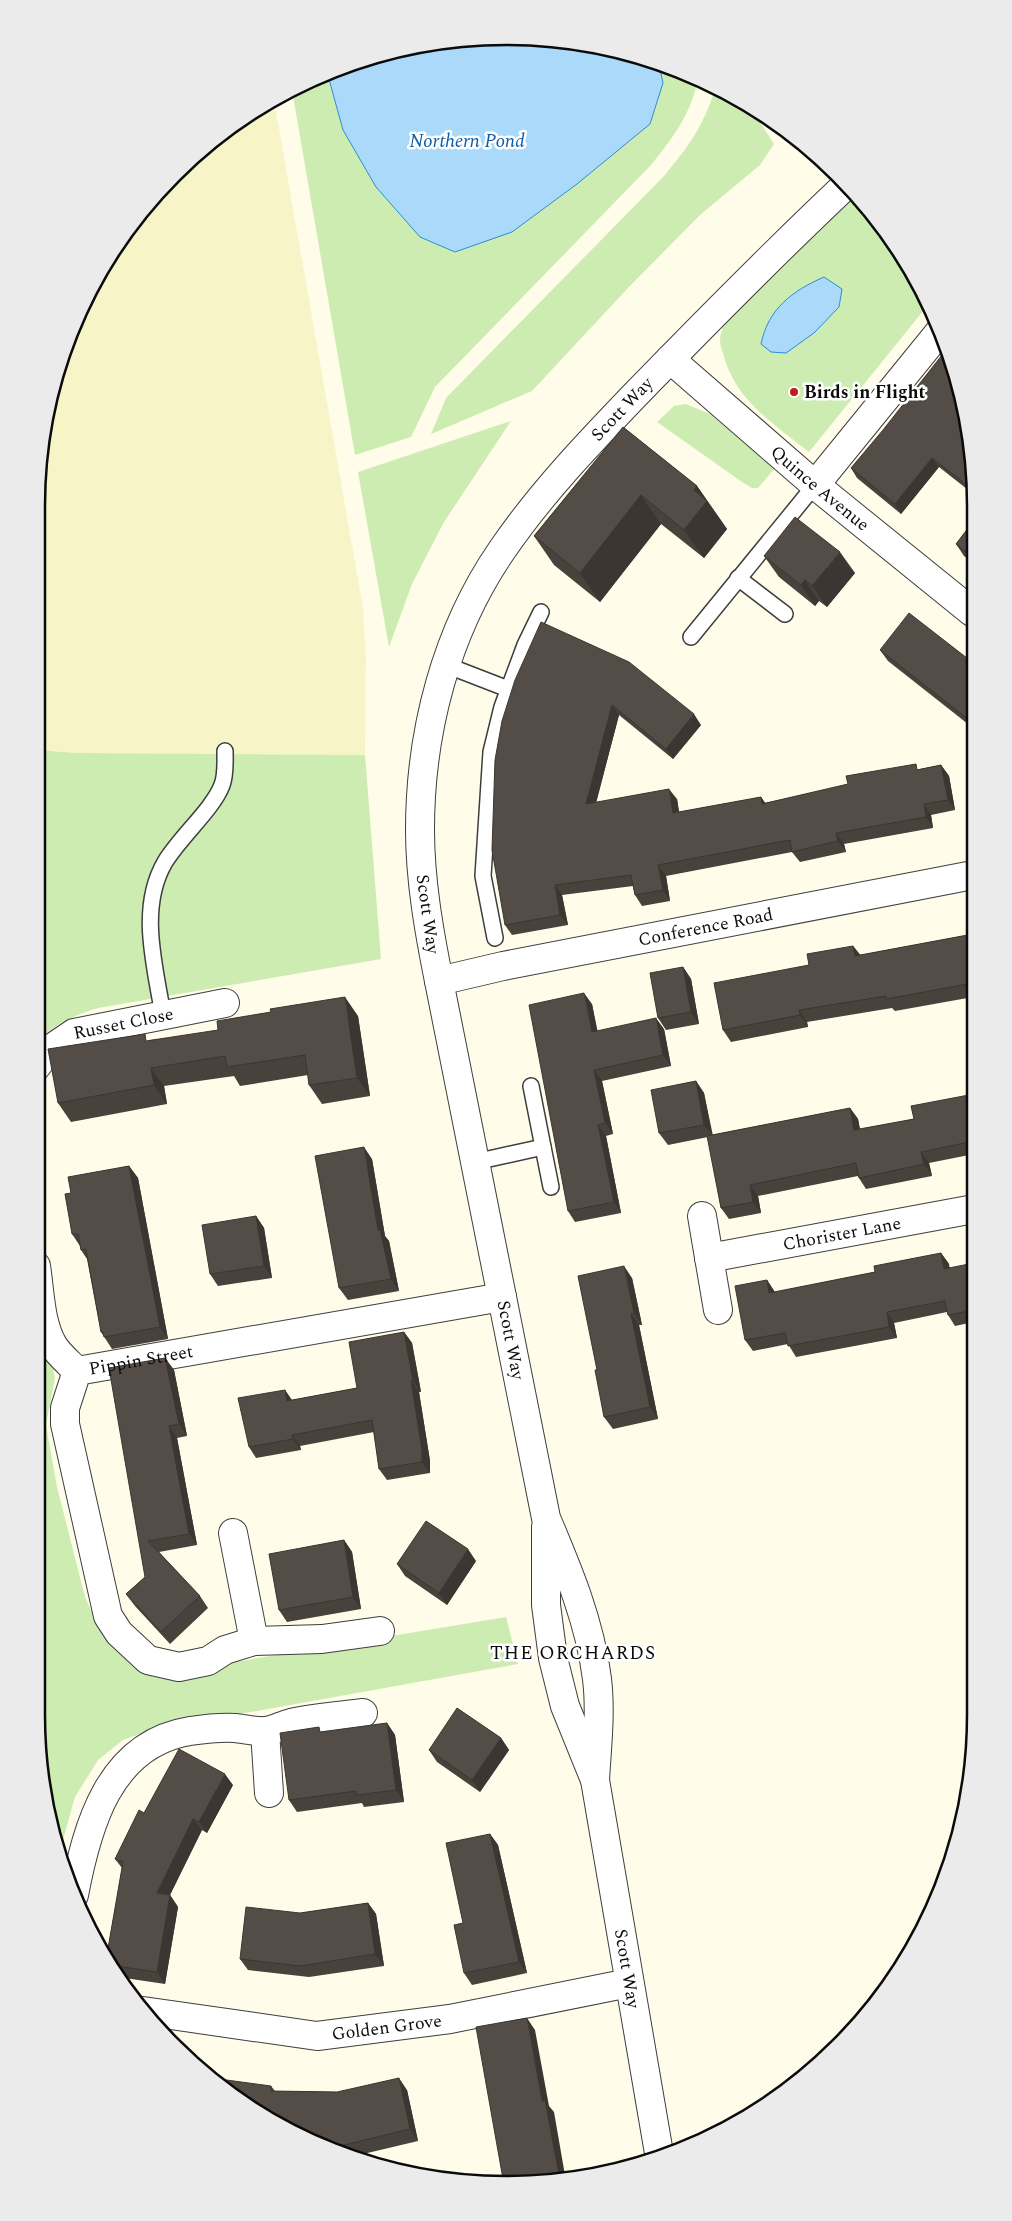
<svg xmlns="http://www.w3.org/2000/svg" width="1012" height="2221" viewBox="0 0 1012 2221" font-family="Spectral,serif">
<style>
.farmland{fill:#f7f5c8}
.green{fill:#cdecb1}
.water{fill:#aad9fa;stroke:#2c8cd6}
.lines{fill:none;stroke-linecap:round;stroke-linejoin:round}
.service-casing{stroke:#3e3e3e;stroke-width:18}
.minor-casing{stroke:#3e3e3e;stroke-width:30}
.tertiary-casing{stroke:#3e3e3e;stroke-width:30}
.service{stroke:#fff;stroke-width:15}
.minor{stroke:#fff;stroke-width:28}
.tertiary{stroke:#fff;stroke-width:28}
.wall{fill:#48423d}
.shaded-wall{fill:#3b3632}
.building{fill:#544d47;stroke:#3b3632}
.poi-dot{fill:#c41a1c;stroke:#fff;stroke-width:2}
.labels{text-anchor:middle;stroke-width:5;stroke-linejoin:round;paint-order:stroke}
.poi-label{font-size:18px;font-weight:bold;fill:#0b0b0b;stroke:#fff;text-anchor:start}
.street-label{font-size:18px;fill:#0b0b0b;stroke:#fff}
.water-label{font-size:19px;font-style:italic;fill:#0d5ca4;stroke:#fff}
.neighbourhood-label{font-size:19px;letter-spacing:1px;fill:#0b0b0b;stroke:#fff}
.rim{fill:none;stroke:#0b0b0b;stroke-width:2.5}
</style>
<rect width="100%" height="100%" fill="#fffce9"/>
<polygon class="farmland" points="274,100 363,608 366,656 365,755 77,753 36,750 36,506 45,415 72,327 115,245 174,174 245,116"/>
<g class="green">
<path d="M 659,64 L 685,72 L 698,79 C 690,116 674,136 651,165 L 435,387 L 411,437 L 355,455 L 292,90 L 327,72 L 343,130 L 663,83 Z"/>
<path d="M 715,89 L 753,111 L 774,144 L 760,165 L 700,215 L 627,289 L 532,391 L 431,434 L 446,398 L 664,176 C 689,146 703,127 715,89 Z"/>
<path d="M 855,196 L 878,220 L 928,305 L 809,452 C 776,426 738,402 725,360 C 724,354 720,347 720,341 C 720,329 727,319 733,309 Z"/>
<polygon points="686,404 710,414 775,468 758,488 752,488 742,482 657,422 674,406"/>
<polygon points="511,421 444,522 412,584 389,647 358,472"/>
<path d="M 36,750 L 77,753 L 365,755 L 381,959 L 98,1008 C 72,1016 55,1024 36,1043 Z"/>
<polygon points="36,1342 51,1360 55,1378 46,1425 57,1487 85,1597 103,1636 134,1664 229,1663 506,1617 518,1664 251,1712 165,1725 123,1740 98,1760 75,1797 59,1854 36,1715"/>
</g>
<g class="water">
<polygon points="506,36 597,45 659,64 663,83 650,124 577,184 512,232 455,252 420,237 376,187 343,130 327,72 414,45"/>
<path d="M 824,277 L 842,289 L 839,307 L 814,333 L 786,353 L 771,352 L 761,344 C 768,309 792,291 824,277 Z"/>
</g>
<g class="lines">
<defs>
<g id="service">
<polyline points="738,578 785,614"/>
<polyline points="691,637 815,485"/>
<polyline points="446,665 508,689"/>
<polyline points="495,938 483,876 491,752 502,707 525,645 541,612"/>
<path d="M 163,1015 C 155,966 138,908 165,862 C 180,837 213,809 222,785 C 226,775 225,762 225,751"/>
<polyline points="543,1147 551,1187"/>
<polyline points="475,1162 543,1147 531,1086"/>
</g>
<g id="minor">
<path id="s1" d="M 670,359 L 815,485 L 972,612"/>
<polyline points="815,485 941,330"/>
<path id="s2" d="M 439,981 L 503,966 L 973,875"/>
<path id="s3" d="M 36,1067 L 49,1050 L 74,1033 L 225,1003"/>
<polyline points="702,1216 718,1310"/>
<path id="s4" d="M 709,1258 L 974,1209"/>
<path d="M 36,1266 C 40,1291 40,1323 53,1345 C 59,1355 69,1363 77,1371"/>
<polyline points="233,1533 254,1641"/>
<path id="s5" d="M 380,1631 L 322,1639 L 254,1641 L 225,1650 L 208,1661 L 179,1667 L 148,1660 L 119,1633 L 108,1616 L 65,1424 L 65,1408 L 77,1371 L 502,1297"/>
<polyline points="265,1731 269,1793"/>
<path d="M 74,1895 C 87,1826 109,1744 190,1731 C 204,1729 221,1727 235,1728 C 245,1729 256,1732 266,1731 C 274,1730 283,1725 291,1723 C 314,1718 339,1716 363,1713"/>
<path id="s6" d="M 143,2011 L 317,2036 L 450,2019 L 629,1983"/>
</g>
<g id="tertiary">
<path id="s7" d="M 546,1527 L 546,1605 L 553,1658 L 565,1706 L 595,1780 L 660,2159"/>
<path id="s8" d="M 595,1780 C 597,1746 601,1712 597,1679 C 590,1622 568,1570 546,1518 L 439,981 C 429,931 420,880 420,830 C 420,732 446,631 502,550 C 541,493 588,444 635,395 C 704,324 773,254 845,186"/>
</g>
</defs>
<use href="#service" class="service-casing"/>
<use href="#minor" class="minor-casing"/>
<use href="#tertiary" class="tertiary-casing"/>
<use href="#service" class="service"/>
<use href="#minor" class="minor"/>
<use href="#tertiary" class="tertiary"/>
</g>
<g class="wall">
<polygon points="623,427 697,486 727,529 704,558 661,524 600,602 554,565 534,536"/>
<polygon points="972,444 972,493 939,467 901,514 857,478 851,468"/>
<polygon points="972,523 972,562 964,556 956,544"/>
<polygon points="764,556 855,573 827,607 819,601 815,606 779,577"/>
<polygon points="880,650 972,662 973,728 888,661"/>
<polygon points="515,680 701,725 673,759 619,715 596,802 677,799 679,812 761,797 765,803 920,769 941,765 949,776 955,810 931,815 933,828 844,844 846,852 800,862 792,852 666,876 670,901 642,906 635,895 633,886 562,895 568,925 512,935 505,925"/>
<polygon points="973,934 973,997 895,1011 892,1008 807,1022 808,1027 731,1042 723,1030 809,965 853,946 860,955"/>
<polygon points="683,967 691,979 699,1024 666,1030 658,1018"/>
<polygon points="592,1004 597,1031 664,1029 671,1066 602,1081 613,1134 606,1136 621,1213 575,1222 568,1211"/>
<polygon points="358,1016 370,1096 322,1104 309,1085 308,1075 240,1086 234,1076 164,1086 167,1104 71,1122 58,1103 150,1040"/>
<polygon points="696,1081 704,1093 712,1135 850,1108 858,1119 860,1129 914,1119 974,1094 974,1154 929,1163 932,1176 866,1189 859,1178 858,1176 758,1196 761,1213 729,1219 721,1208 708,1137 668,1145 659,1133"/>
<polygon points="372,1159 385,1236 389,1241 399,1291 348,1300 339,1288"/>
<polygon points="129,1166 138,1178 168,1339 112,1349 101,1332 87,1259 81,1250 80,1246 72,1234 71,1193"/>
<polygon points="256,1216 264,1228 272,1278 218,1286 210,1274"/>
<polygon points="941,1253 949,1264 949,1268 974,1263 974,1322 955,1326 948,1315 947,1312 894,1323 897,1338 796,1357 788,1344 753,1351 745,1340 767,1280 775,1292 875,1272"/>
<polygon points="632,1278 642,1325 639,1325 658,1419 613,1429 604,1417 597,1370"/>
<polygon points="404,1332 412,1343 421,1392 419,1392 430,1461 430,1473 387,1480 379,1469 374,1432 300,1446 301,1450 256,1458 249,1447 285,1390 292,1400 357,1388"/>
<polygon points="165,1358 174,1370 187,1436 177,1438 197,1545 159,1552 200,1596 208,1608 170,1644 135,1606 126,1594 145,1577"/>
<polygon points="344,1540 352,1552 361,1609 287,1622 279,1610"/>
<polygon points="476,1561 447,1605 405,1576 397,1564"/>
<polygon points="387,1723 395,1735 404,1802 364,1807 362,1803 297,1812 289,1800 322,1732"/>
<polygon points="501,1738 509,1750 480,1792 437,1762 429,1750"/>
<polygon points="233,1785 207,1833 202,1830 170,1895 178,1907 165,1984 118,1977 106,1960 122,1868 115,1859 144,1813"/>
<polygon points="490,1834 498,1845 527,1973 472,1985 464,1973 463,1923"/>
<polygon points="368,1903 376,1914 384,1966 309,1977 248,1970 240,1959 300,1913"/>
<polygon points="271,2086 275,2091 337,2092 407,2090 418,2141 359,2155 271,2122"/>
</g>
<g class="shaded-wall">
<polygon points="932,458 939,467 901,514 895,504"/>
<polygon points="697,486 727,529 704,558 684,530 694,490"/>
<polygon points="641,495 661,524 600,602 580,573"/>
<polygon points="840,552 855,573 827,607 812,586"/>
<polygon points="805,580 819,601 815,606 801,585"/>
<polygon points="612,705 619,715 593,815 586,804"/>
<polygon points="694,714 701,725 673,759 666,749"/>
<polygon points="941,765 949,776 955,810 948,800"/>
<polygon points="669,789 677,799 681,824 673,813"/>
<polygon points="761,797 768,807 762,804"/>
<polygon points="924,804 931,815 933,828 926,817"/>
<polygon points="836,833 844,844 846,852 838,841"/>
<polygon points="658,865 666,876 670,901 663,890"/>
<polygon points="555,885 562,895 568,925 560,915"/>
<polygon points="853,946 862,957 855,956"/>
<polygon points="683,967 691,979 699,1024 691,1012"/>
<polygon points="584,993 592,1004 600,1043 592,1032"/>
<polygon points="345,997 358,1016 370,1096 357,1078"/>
<polygon points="799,1010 807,1022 808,1027 800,1015"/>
<polygon points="656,1018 664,1029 671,1066 663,1055"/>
<polygon points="151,1068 164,1086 167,1104 154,1085"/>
<polygon points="594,1070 602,1081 613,1134 605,1123"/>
<polygon points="696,1081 704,1093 713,1136 704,1125"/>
<polygon points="850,1108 858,1119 862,1141 854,1130"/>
<polygon points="598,1125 606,1136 621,1213 614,1202"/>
<polygon points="364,1147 372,1159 385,1236 389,1241 399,1291 391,1279 378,1230"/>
<polygon points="921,1152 929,1163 932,1176 924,1164"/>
<polygon points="129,1166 138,1178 168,1339 160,1327"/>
<polygon points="750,1185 758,1196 761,1213 753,1202"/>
<polygon points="256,1216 264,1228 272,1278 264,1266"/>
<polygon points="941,1253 949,1264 952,1280 944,1269"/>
<polygon points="624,1266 632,1278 642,1325 634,1313"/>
<polygon points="767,1280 774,1291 777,1304 769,1293"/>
<polygon points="887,1312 894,1323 897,1338 889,1327"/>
<polygon points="631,1314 639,1325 658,1419 650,1407"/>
<polygon points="404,1332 412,1343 421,1392 413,1381"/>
<polygon points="165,1358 174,1370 187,1436 179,1424"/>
<polygon points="411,1381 419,1392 430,1461 430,1473 422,1462"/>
<polygon points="285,1390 292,1401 287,1401"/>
<polygon points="169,1426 177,1438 197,1545 189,1534"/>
<polygon points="292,1435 300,1446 301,1450 293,1439"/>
<polygon points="344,1540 352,1552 361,1609 353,1597"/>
<polygon points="468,1549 476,1561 447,1605 439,1593"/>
<polygon points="387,1723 395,1735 404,1802 396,1790"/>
<polygon points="501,1738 509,1750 480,1792 472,1780"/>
<polygon points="225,1774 233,1785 207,1833 199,1822"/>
<polygon points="193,1819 202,1830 165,1905 157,1893"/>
<polygon points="490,1834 498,1845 527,1973 519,1962"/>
<polygon points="170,1895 178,1907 165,1984 157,1972"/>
<polygon points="368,1903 376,1914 384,1966 375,1954"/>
<polygon points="527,2018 535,2030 549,2106 554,2112 566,2181 560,2180 542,2101"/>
<polygon points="399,2078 407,2090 418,2141 410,2129"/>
</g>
<g class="building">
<polygon points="946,350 972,444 972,489 932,458 895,504 851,468 883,430"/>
<polygon points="623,427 697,486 694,490 707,501 684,530 641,495 580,573 534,536"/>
<polygon points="795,517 840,552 812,586 805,580 801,585 764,556"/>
<polygon points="972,523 972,557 956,544"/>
<polygon points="909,613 972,662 973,723 880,650"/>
<polygon points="541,622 629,662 694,714 666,749 612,705 586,804 669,789 673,813 761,797 762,804 848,784 846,776 916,764 917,770 941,765 948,800 924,804 926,817 836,833 838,841 792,852 790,840 658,865 663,890 635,895 631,875 555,885 560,915 505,925 492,850 495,760 502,721 515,680"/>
<polygon points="973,934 973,983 886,999 886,996 799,1010 800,1015 723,1030 714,983 809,965 807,954 853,946 855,956"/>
<polygon points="683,967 691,1012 658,1018 650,973"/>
<polygon points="584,993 592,1032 656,1018 663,1055 594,1070 605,1123 598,1125 614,1202 568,1211 529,1005"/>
<polygon points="345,997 357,1078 309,1085 305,1055 227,1067 225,1056 151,1068 154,1085 58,1103 48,1049 145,1034 146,1041 218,1030 217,1021 271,1012 270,1009"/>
<polygon points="696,1081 704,1125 659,1133 651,1090"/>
<polygon points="974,1094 974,1141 921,1152 924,1164 859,1178 856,1163 750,1185 753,1202 721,1208 707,1136 850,1108 854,1130 914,1119 911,1106"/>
<polygon points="364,1147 378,1230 380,1230 391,1279 339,1288 315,1156"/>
<polygon points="129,1166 160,1327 104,1337 103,1332 101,1332 86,1249 81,1250 78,1234 72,1234 65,1194 71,1193 68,1177"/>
<polygon points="256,1216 264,1266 210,1274 202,1225"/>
<polygon points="941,1253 944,1269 974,1263 974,1310 948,1315 945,1301 887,1312 889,1327 788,1346 785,1333 745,1340 735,1286 767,1280 769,1293 875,1272 874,1266"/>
<polygon points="624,1266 634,1313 631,1314 650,1407 604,1417 595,1370 597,1370 578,1276"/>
<polygon points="404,1332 413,1381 411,1381 422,1450 422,1462 379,1469 372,1420 292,1435 293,1439 249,1447 238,1398 285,1390 287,1401 357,1388 349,1342"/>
<polygon points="165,1358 179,1424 169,1426 189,1534 148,1541 200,1596 161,1632 126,1594 145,1577 109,1368"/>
<polygon points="426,1521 468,1549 439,1593 397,1564"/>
<polygon points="344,1540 353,1597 279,1610 269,1554"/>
<polygon points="457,1708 501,1738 472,1780 429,1750"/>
<polygon points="387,1723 396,1790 356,1795 356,1791 289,1800 280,1733 319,1727 320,1732"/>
<polygon points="179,1749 225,1774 199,1822 193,1819 157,1893 170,1895 157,1972 110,1965 106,1960 123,1862 115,1859 139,1810 144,1813"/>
<polygon points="490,1834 519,1962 464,1973 454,1925 463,1923 446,1843"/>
<polygon points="368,1903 375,1954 300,1966 240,1959 246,1907 300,1913"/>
<polygon points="527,2018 542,2101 545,2100 560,2180 503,2179 476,2027"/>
<polygon points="399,2078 410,2129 344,2145 331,2144 271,2122 219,2079 271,2086 271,2091 337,2092"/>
</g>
<circle class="poi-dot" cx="794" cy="392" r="5"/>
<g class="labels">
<g class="poi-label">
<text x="804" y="398">Birds in Flight</text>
</g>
<g class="street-label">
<text dy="6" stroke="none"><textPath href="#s8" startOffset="1452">Scott Way</textPath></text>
<text dy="6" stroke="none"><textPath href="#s1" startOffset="198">Quince Avenue</textPath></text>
<text transform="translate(428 914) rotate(82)" y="6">Scott Way</text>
<text dy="6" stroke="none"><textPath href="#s2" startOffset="272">Conference Road</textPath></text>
<text dy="6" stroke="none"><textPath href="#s3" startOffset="102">Russet Close</textPath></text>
<text dy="6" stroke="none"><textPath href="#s4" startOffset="135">Chorister Lane</textPath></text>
<text transform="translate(511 1340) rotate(79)" y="6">Scott Way</text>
<text dy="6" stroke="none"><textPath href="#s5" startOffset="615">Pippin Street</textPath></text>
<text dy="6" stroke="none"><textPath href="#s7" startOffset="452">Scott Way</textPath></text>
<text dy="6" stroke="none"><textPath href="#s6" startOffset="246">Golden Grove</textPath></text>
</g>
<g class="water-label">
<text x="467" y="147">Northern Pond</text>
</g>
<g class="neighbourhood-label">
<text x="573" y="1659">THE ORCHARDS</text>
</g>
</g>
<path d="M0 0H1012V2221H0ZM506 45H506A461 461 0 0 1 967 506V1715A461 461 0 0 1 506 2176H506A461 461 0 0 1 45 1715V506A461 461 0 0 1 506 45Z" fill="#ebebeb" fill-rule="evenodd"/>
<path class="rim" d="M506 45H506A461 461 0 0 1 967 506V1715A461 461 0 0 1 506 2176H506A461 461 0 0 1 45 1715V506A461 461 0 0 1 506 45Z"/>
</svg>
